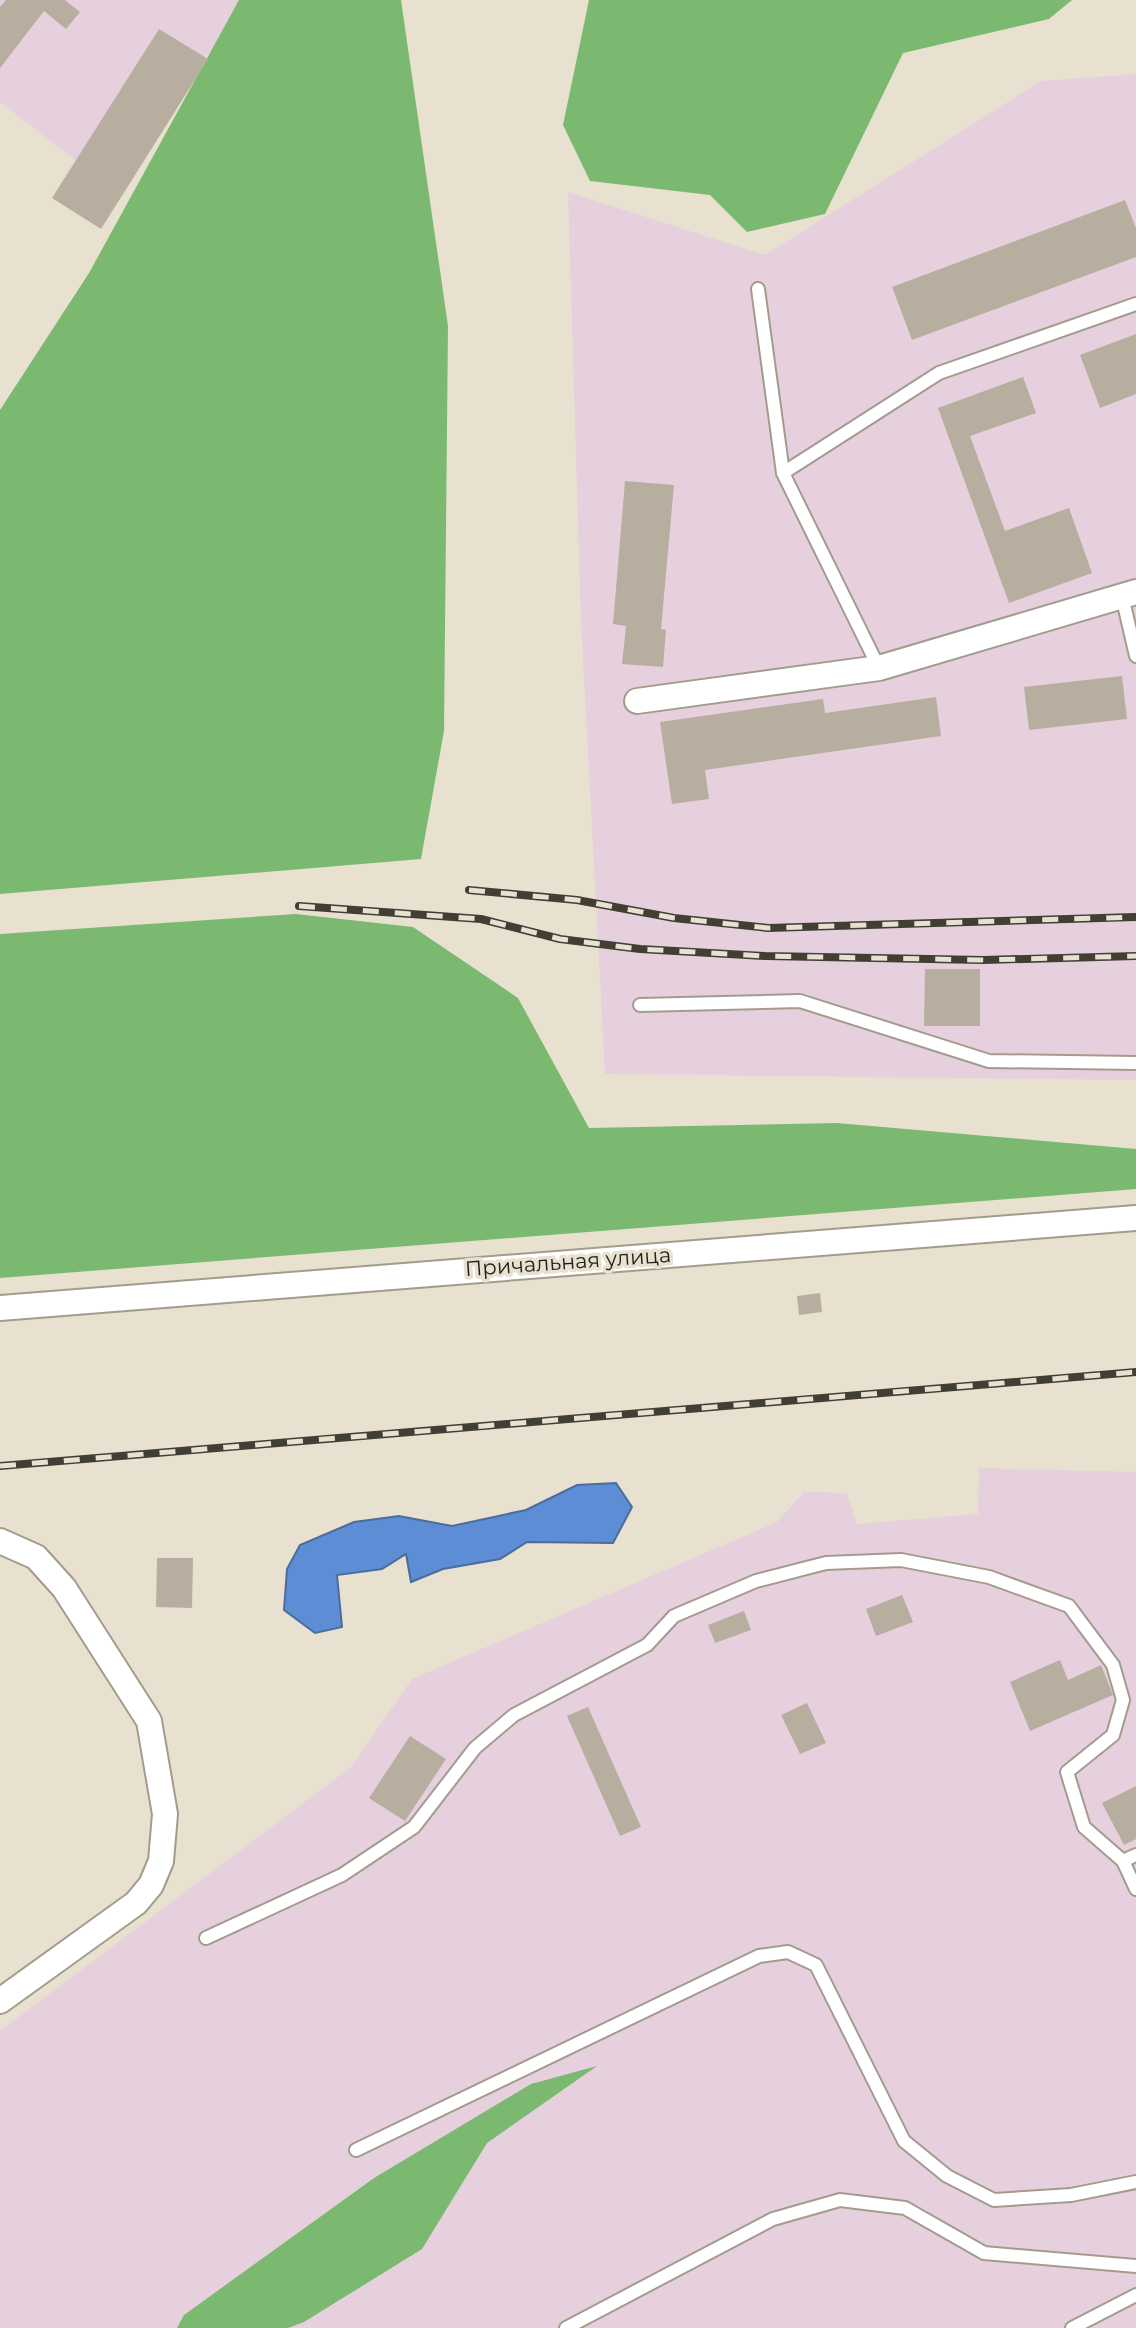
<svg xmlns="http://www.w3.org/2000/svg" width="1136" height="2328" viewBox="0 0 1136 2328" font-family="Montserrat,sans-serif">
<style>
.industrial{fill:#e6d0de}
.forest{fill:#7cb970}
.water{fill:#5d8dd4;stroke:#4b6c9c;stroke-width:2}
.building{fill:#b8ae9f}
.lines{fill:none;stroke-linecap:round;stroke-linejoin:round}
.service-casing{stroke:#a39c8d;stroke-width:16}
.minor-casing{stroke:#a39c8d;stroke-width:28}
.service{stroke:#fff;stroke-width:12}
.minor{stroke:#fff;stroke-width:24}
.rail-casing{stroke:#413e36;stroke-width:8}
.rail{stroke:#e8e1d0;stroke-width:5;stroke-dasharray:16;stroke-linecap:butt}
.labels{text-anchor:middle;stroke-width:7;stroke-linejoin:round;paint-order:stroke}
.street-label{font-size:21px;fill:#211f19;stroke:#e8e1d0}
</style>
<rect width="100%" height="100%" fill="#e8e1d0"/>
<g class="industrial">
<polygon points="0,0 272,0 78,162 0,102"/>
<polygon points="1136,74 1136,1080 605,1074 581,620 568,192 765,255 1041,81"/>
<polygon points="979,1468 1136,1472 1136,2328 0,2328 0,2031 351,1767 412,1679 777,1522 804,1492 847,1493 857,1524 978,1514"/>
</g>
<g class="forest">
<polygon points="239,0 401,0 448,326 444,731 421,859 0,894 0,410 89,273"/>
<polygon points="589,0 1072,0 1049,19 903,53 825,214 747,232 710,195 590,181 563,125"/>
<polygon points="296,914 413,927 518,998 589,1128 837,1123 1136,1149 1136,1189 0,1278 0,934"/>
<polygon points="597,2066 487,2143 422,2249 304,2322 288,2328 177,2328 184,2315 374,2178 531,2084"/>
</g>
<polygon class="water" points="616,1483 632,1507 613,1543 527,1542 500,1559 443,1569 411,1582 406,1554 382,1569 337,1575 342,1627 315,1633 284,1610 287,1569 300,1545 354,1522 399,1516 452,1526 526,1510 577,1485"/>
<g class="building">
<polygon points="6,0 65,0 80,12 66,29 44,11 0,68 0,7"/>
<polygon points="159,29 208,59 101,229 52,198"/>
<polygon points="1125,200 1136,228 1136,257 912,340 892,287"/>
<polygon points="1136,334 1136,394 1100,408 1080,355"/>
<polygon points="1023,377 1036,413 970,436 1005,531 1069,508 1092,573 1009,603 938,408"/>
<polygon points="625,481 674,485 661,629 666,630 663,667 622,664 626,626 613,624"/>
<polygon points="1122,676 1127,719 1029,730 1024,687"/>
<polygon points="936,697 941,736 705,770 709,799 672,804 660,722 823,699 825,713"/>
<polygon points="925,969 980,969 980,1026 924,1026"/>
<polygon points="820,1293 822,1312 799,1315 797,1296"/>
<polygon points="157,1558 193,1558 192,1608 156,1607"/>
<polygon points="902,1595 913,1622 876,1636 866,1609"/>
<polygon points="744,1611 751,1630 715,1643 708,1625"/>
<polygon points="1060,1660 1068,1680 1101,1665 1113,1695 1030,1731 1010,1682"/>
<polygon points="807,1703 826,1743 800,1754 781,1715"/>
<polygon points="588,1707 641,1827 620,1836 567,1716"/>
<polygon points="410,1736 446,1759 405,1821 369,1798"/>
<polygon points="1136,1786 1136,1839 1124,1845 1102,1803"/>
</g>
<g class="lines">
<defs>
<g id="service">
<polyline points="758,289 783,473 879,668"/>
<polyline points="783,473 939,373 1136,304"/>
<polyline points="1122,596 1136,656"/>
<polyline points="640,1005 800,1001 989,1061 1136,1063"/>
<polyline points="1123,1861 1136,1889"/>
<polyline points="206,1938 342,1875 414,1827 475,1748 514,1715 647,1645 674,1616 756,1581 826,1563 901,1560 989,1577 1069,1606 1113,1665 1123,1700 1113,1735 1067,1772 1084,1827 1123,1861 1136,1855"/>
<polyline points="356,2150 759,1956 788,1952 816,1965 904,2141 947,2176 994,2200 1071,2195 1136,2182"/>
<polyline points="566,2328 773,2219 840,2200 905,2208 984,2253 1136,2266"/>
<polyline points="1072,2328 1136,2295"/>
</g>
<g id="minor">
<polyline points="637,701 879,668 1136,592"/>
<polyline points="0,1308 1136,1218"/>
<polyline points="0,1541 36,1557 64,1588 149,1721 165,1814 161,1861 151,1885 136,1903 0,2001"/>
</g>
</defs>
<use href="#service" class="service-casing"/>
<use href="#minor" class="minor-casing"/>
<use href="#service" class="service"/>
<use href="#minor" class="minor"/>
<defs>
<g id="rail">
<polyline points="469,890 577,900 674,918 768,928 1136,917"/>
<polyline points="299,906 481,919 560,939 640,949 765,956 984,960 1136,956"/>
<polyline points="0,1466 1136,1372"/>
</g>
</defs>
<use href="#rail" class="rail-casing"/>
<use href="#rail" class="rail"/>
</g>
<g class="labels">
<g class="street-label">
<text transform="translate(568 1262) rotate(-4)" y="7">Причальная улица</text>
</g>
</g>
</svg>
